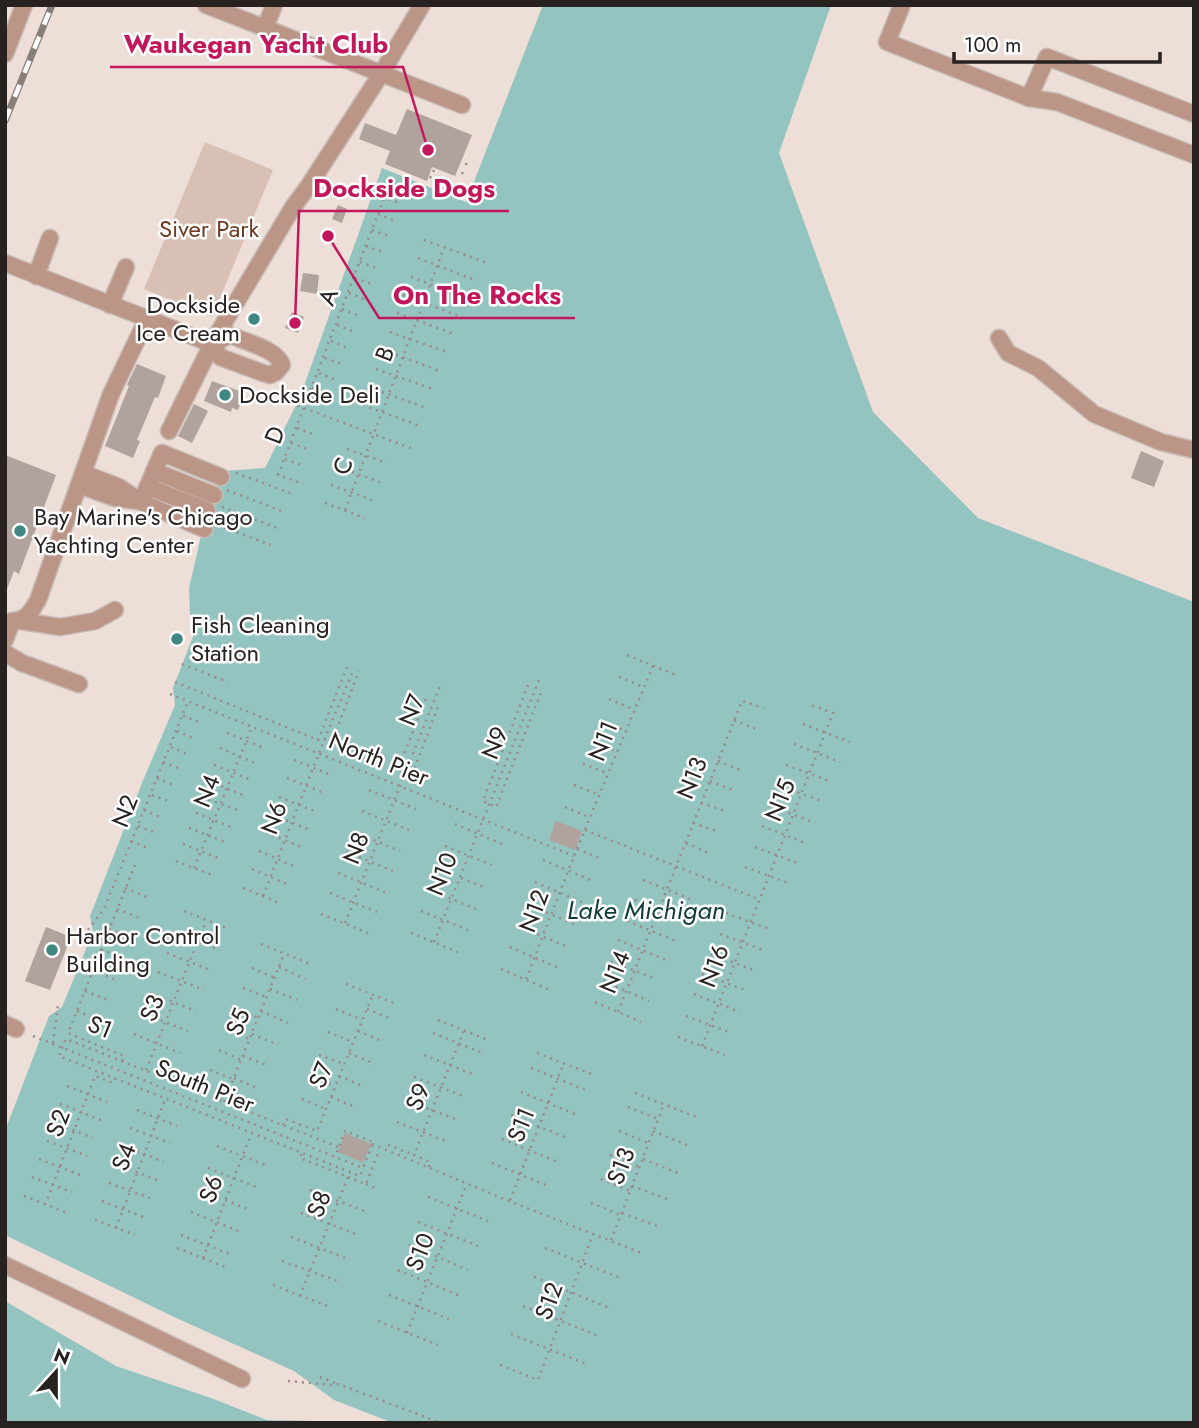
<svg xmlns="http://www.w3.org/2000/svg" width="1199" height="1428" viewBox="0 0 1199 1428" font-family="Jost,sans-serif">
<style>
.green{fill:#d8c0b5}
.water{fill:#94c4c0}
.building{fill:#b0a29c}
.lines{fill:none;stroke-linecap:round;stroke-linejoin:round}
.minor-casing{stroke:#c9bcb7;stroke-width:19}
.path{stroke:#978c88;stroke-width:2.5;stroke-dasharray:2 5;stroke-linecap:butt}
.minor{stroke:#bb9686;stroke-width:16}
.rail-casing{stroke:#897f7a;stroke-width:7}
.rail{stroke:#fff;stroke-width:4.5;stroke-dasharray:13;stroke-linecap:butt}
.poi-dot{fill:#408783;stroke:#fff;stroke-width:2.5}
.labels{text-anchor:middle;stroke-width:5;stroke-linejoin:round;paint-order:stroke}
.park-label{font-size:24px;fill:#6c3921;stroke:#fff}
.street-label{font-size:24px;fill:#27221f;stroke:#fff}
.poi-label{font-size:24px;fill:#27221f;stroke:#fff;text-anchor:start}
.water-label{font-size:26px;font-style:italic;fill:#0f3c3a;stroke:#fff}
.leader{fill:none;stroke:#c2185b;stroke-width:2.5}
.callout-dot{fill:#c2185b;stroke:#fff;stroke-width:2.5}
.callout-label{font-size:26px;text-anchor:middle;font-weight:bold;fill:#c2185b;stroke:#fff;stroke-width:5;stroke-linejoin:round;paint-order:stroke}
</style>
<rect width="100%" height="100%" fill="#edded8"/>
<polygon class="green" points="205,142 273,170 212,317 144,289"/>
<g class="water">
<polygon points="543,5 831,5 779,153 873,412 978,518 1194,602 1194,1423 393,1423 334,1400 294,1371 174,1317 5,1235 5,1131 49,1016 62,1007 93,932 90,916 142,783 175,705 173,688 198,624 190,614 189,588 207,510 223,471 265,468 300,397 382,168 466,202"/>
<polygon points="5,1301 116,1366 211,1398 267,1420 316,1421 321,1423 5,1423"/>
</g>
<g class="building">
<polygon points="407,109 472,135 455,176 432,167 427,181 385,164 390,151 359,139 365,123 396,135"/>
<polygon points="338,205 347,209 342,223 332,219"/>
<polygon points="325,228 336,233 331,244 320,239"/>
<polygon points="303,273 319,275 317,294 300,291"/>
<polygon points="250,312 261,316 257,326 246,322"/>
<polygon points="292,312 304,317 298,333 285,328"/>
<polygon points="137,364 166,376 158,398 155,397 137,440 140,441 133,458 105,446 129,386 127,385"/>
<polygon points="212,381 245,393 238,410 232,408 231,412 204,401"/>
<polygon points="194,404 208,411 192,443 178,436"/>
<polygon points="1141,451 1164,461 1154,487 1131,478"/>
<polygon points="5,455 56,475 19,574 14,571 6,592"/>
<polygon points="174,632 184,636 181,646 170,642"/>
<polygon points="556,821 582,831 575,850 549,840"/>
<polygon points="46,927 71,937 50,990 25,981"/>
<polygon points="345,1133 371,1144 363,1163 338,1152"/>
</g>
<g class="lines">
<defs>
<g id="minor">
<polyline points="206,5 462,105"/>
<polyline points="902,5 887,42 1029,98 1047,57 1194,114"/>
<polyline points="265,28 274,5"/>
<polyline points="5,54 24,5"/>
<polyline points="1029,98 1057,102 1194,155"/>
<path d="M 5,263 L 212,344 L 220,357 L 263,373 L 270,375 L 276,372 L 282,365 C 277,349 245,342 230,335 L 212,344"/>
<polyline points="36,276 50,238"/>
<polyline points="110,305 126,267"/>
<polyline points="999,338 1008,353 1038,368 1094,414 1161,442 1194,450"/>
<polyline points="169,431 212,344 225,321 293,207 308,187 381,74 422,5"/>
<polyline points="154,471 214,495"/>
<polyline points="83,473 119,487 141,502 204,529"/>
<polyline points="79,485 115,498 137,501"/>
<polyline points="148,487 207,510"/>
<polyline points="141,502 162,453 221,477"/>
<polyline points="21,621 60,627 95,621 115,610"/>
<path d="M 5,640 L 12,621 C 27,620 31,612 38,600 L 111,394 L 147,319"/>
<polyline points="5,653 22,663 79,684"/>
<polyline points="5,1024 16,1029"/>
<polyline points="5,1265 242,1379"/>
</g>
</defs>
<use href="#minor" class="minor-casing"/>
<g class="path">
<polyline points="466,165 467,161"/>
<polyline points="462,174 464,169"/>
<polyline points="430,178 434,170"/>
<polyline points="378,214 393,220"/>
<polyline points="372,230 389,236"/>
<polyline points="424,240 485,262"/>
<polyline points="366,246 383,252"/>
<polyline points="418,258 477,281"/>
<polyline points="360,262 377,268"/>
<polyline points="411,277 471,299"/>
<polyline points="355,278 372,284"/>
<polyline points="349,293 366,300"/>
<polyline points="403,295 464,318"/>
<polyline points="342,309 360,316"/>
<polyline points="397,313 454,334"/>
<polyline points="337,325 354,332"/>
<polyline points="390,332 447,352"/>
<polyline points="331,341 348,348"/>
<polyline points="383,350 440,371"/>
<polyline points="325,358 342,364"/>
<polyline points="376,369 433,389"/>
<polyline points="319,373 336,380"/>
<polyline points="369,387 426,408"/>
<polyline points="312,388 330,395"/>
<polyline points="291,403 413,449"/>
<polyline points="363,405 420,426"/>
<polyline points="297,428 315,435"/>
<polyline points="291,443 310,450"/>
<polyline points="347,449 387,463"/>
<polyline points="285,459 304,466"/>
<polyline points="339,467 380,482"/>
<polyline points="236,473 290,493"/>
<polyline points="298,482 278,475 384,198 400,203"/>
<polyline points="331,485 372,500"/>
<polyline points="227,490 284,512"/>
<polyline points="325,503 365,518"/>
<polyline points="222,507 277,528"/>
<polyline points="345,510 444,248"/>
<polyline points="217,525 271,545"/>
<polyline points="627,655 676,675"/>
<polyline points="182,664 228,682"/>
<polyline points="619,677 644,687"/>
<polyline points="175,682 318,740 347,667"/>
<polyline points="528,685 483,801 496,807 542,690"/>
<polyline points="170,694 574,856"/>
<polyline points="426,699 398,769 412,775 439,704"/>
<polyline points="609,699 635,710"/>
<polyline points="183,716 199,722"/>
<polyline points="734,720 756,729"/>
<polyline points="600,721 626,731"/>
<polyline points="803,724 850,742"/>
<polyline points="177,731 193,738"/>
<polyline points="227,733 262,747"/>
<polyline points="324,739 332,742 359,671"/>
<polyline points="592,742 618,752"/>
<polyline points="794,744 840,762"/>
<polyline points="171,747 187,754"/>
<polyline points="220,748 255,763"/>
<polyline points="294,760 331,775"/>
<polyline points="718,761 740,770"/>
<polyline points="163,762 181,769"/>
<polyline points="583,764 609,774"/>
<polyline points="214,765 249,779"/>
<polyline points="786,765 832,782"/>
<polyline points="157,778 175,786"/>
<polyline points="287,778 324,793"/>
<polyline points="208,781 243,795"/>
<polyline points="710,781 733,790"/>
<polyline points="574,785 600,795"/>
<polyline points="778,785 824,802"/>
<polyline points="369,790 416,809"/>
<polyline points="152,795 168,801"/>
<polyline points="202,797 237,810"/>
<polyline points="279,797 317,812"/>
<polyline points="701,803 725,811"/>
<polyline points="769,805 815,823"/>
<polyline points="565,807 591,818"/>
<polyline points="144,810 162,818"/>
<polyline points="362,811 409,830"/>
<polyline points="196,813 231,827"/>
<polyline points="273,815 310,830"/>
<polyline points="693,823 716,831"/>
<polyline points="455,824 502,844"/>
<polyline points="138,826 156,833"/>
<polyline points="762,826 808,844"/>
<polyline points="189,828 225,842"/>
<polyline points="585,830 758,899"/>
<polyline points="266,832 303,848"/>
<polyline points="354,832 400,851"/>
<polyline points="131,841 150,849"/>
<polyline points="686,843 709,853"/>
<polyline points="183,844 218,858"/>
<polyline points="445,846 492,865"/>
<polyline points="755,847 800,864"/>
<polyline points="577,849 602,859"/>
<polyline points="259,851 296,867"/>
<polyline points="346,852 393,871"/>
<polyline points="543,860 593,881"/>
<polyline points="176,861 212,875"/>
<polyline points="745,867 791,884"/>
<polyline points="194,868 252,727"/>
<polyline points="252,869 289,885"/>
<polyline points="338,873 385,892"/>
<polyline points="461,878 484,887"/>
<polyline points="643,880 690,899"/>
<polyline points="535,882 584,903"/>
<polyline points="125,888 149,898"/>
<polyline points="243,888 282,904"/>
<polyline points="429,890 476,909"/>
<polyline points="330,893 377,912"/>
<polyline points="263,896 319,753 352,673"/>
<polyline points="635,900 682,919"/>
<polyline points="527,904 576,925"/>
<polyline points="117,909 140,918"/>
<polyline points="184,911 229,929"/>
<polyline points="421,911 468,930"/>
<polyline points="726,913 772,930"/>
<polyline points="321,914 368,933"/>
<polyline points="627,921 674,940"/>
<polyline points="345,923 440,686"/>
<polyline points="518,926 568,947"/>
<polyline points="109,929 133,939"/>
<polyline points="88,930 104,909 188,701"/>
<polyline points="174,932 220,950"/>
<polyline points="411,933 458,952"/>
<polyline points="720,934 766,951"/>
<polyline points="618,940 666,960"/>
<polyline points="434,942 539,680"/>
<polyline points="261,944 310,964"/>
<polyline points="510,947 559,968"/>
<polyline points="101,949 124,959"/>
<polyline points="167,953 213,971"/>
<polyline points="711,954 756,971"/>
<polyline points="611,962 657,979"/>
<polyline points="66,964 73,967"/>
<polyline points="279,967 305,979"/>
<polyline points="252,968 275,978"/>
<polyline points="501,969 550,990"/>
<polyline points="93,970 116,980"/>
<polyline points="158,972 204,990"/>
<polyline points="702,974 748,991"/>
<polyline points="526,979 574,856 653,666"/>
<polyline points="603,981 649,1001"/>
<polyline points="346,984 396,1004"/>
<polyline points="243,988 266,997"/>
<polyline points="270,989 297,1000"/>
<polyline points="85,991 108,1000"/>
<polyline points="150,993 196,1011"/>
<polyline points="694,994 740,1012"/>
<polyline points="595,1002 641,1022"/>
<polyline points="235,1009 258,1018"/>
<polyline points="336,1009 362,1020"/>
<polyline points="367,1009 392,1019"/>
<polyline points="77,1011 98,1020"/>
<polyline points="261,1011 288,1023"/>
<polyline points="618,1012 742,701 764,708"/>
<polyline points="141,1013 188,1031"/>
<polyline points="686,1016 732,1033"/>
<polyline points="438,1020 488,1040"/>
<polyline points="227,1029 250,1039"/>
<polyline points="358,1031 382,1041"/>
<polyline points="328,1032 353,1042"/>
<polyline points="433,1033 483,1053"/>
<polyline points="134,1034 180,1053"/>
<polyline points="252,1034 278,1045"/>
<polyline points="33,1036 363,1168 373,1142 345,1131 335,1157"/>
<polyline points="678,1037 725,1055"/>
<polyline points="53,1043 58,1005"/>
<polyline points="702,1046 833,713 811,705"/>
<polyline points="219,1050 241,1060"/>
<polyline points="349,1053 375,1064"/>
<polyline points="537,1053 594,1075"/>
<polyline points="319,1055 344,1064"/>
<polyline points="424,1055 475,1075"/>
<polyline points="243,1056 269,1066"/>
<polyline points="122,1061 124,1056 68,1033 135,865"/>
<polyline points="531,1068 588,1091"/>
<polyline points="146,1070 206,921"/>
<polyline points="210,1070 233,1079"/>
<polyline points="309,1076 335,1086"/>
<polyline points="339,1076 365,1087"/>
<polyline points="414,1077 465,1097"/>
<polyline points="234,1078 259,1089"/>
<polyline points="67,1086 107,1102"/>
<polyline points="521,1092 577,1115"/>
<polyline points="635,1093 699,1118"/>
<polyline points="331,1097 357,1108"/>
<polyline points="302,1099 326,1109"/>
<polyline points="407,1101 458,1120"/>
<polyline points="224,1102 284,954"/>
<polyline points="60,1104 101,1120"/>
<polyline points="628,1107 658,1119"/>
<polyline points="137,1110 177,1126"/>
<polyline points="511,1115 567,1138"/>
<polyline points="53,1122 93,1138"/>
<polyline points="397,1122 448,1142"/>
<polyline points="283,1125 286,1119 317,1131 373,994"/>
<polyline points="130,1128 170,1143"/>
<polyline points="619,1131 648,1143"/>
<polyline points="653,1131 687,1145"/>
<polyline points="502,1139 558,1162"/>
<polyline points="47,1141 87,1156"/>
<polyline points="372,1144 509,1201 644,1254"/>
<polyline points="388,1145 414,1155"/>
<polyline points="124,1146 164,1162"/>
<polyline points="217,1146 268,1166"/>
<polyline points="338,1147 66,1039 59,1056 360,1176 363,1168"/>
<polyline points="610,1155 640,1167"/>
<polyline points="39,1159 80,1175"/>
<polyline points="643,1159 678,1173"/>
<polyline points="492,1163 548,1186"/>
<polyline points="116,1164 157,1180"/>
<polyline points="429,1167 430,1162 414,1155 464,1030"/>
<polyline points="208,1168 259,1188"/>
<polyline points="32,1177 72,1192"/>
<polyline points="348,1177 366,1184 378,1153"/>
<polyline points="601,1179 630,1191"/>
<polyline points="109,1183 150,1198"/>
<polyline points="366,1184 377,1189"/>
<polyline points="632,1186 667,1199"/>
<polyline points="199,1190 250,1210"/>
<polyline points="310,1190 367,1212"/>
<polyline points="24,1196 65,1212"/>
<polyline points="428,1197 488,1221"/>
<polyline points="510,1200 564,1063"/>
<polyline points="102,1201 143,1217"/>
<polyline points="591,1203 621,1215"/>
<polyline points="45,1205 95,1076 113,1083 114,1079"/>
<polyline points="191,1212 241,1232"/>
<polyline points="301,1213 358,1235"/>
<polyline points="622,1213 657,1226"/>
<polyline points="95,1220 135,1235"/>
<polyline points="418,1222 478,1246"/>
<polyline points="116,1228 165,1100"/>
<polyline points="181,1235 232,1255"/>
<polyline points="291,1237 348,1259"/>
<polyline points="611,1240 664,1104"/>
<polyline points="409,1245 468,1270"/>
<polyline points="177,1248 228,1268"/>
<polyline points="545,1248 623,1279"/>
<polyline points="203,1258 251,1134"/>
<polyline points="282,1261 340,1282"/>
<polyline points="398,1270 458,1295"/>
<polyline points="534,1277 612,1309"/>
<polyline points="273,1285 330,1307"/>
<polyline points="389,1295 449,1319"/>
<polyline points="300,1296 348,1177 300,1158 302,1153"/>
<polyline points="523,1306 601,1337"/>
<polyline points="378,1321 438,1345"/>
<polyline points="407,1333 467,1183"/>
<polyline points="511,1334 589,1365"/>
<polyline points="500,1365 538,1380 593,1234"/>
<polyline points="320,1377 338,1384"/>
<polyline points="288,1381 333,1385 338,1384 441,1423"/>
</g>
<use href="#minor" class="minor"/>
<defs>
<polyline id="rail" points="5,121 52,5"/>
</defs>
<use href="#rail" class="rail-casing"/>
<use href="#rail" class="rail"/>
</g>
<g class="poi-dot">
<circle cx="254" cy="319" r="7"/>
<circle cx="225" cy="395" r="7"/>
<circle cx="20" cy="531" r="7"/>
<circle cx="177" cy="639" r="7"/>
<circle cx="52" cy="950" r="7"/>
</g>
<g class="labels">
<g class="park-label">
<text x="209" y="237">Siver Park</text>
</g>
<g class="street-label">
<text transform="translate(328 297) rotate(-69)" y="8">A</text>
<text transform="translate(385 354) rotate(-69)" y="8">B</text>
<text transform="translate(275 435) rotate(-69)" y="8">D</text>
<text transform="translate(343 466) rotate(-70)" y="8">C</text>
<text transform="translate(412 710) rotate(-68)" y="8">N7</text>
<text transform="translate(603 741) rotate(-68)" y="8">N11</text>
<text transform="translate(495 743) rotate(-68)" y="8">N9</text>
<text transform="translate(379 759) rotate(22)" y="8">North Pier</text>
<text transform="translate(692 778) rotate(-68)" y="8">N13</text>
<text transform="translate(207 791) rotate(-68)" y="8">N4</text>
<text transform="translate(780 800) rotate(-68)" y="8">N15</text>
<text transform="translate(125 811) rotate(-68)" y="8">N2</text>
<text transform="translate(274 818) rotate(-69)" y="8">N6</text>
<text transform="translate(356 848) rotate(-68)" y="8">N8</text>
<text transform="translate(442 874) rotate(-68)" y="8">N10</text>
<text transform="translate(534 911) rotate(-69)" y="8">N12</text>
<text transform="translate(714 966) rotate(-69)" y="8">N16</text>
<text transform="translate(615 972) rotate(-68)" y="8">N14</text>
<text transform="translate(152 1008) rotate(-68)" y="8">S3</text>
<text transform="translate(238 1022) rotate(-68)" y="8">S5</text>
<text transform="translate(100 1027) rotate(22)" y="8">S1</text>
<text transform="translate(321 1075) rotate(-68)" y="8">S7</text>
<text transform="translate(205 1086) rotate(22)" y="8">South Pier</text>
<text transform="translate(418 1097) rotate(-68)" y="8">S9</text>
<text transform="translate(58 1123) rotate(-69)" y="8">S2</text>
<text transform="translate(521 1125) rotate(-68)" y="8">S11</text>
<text transform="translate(124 1157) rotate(-69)" y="8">S4</text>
<text transform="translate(621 1166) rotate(-69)" y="8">S13</text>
<text transform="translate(211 1189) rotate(-69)" y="8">S6</text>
<text transform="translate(319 1204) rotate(-68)" y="8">S8</text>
<text transform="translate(420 1252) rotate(-68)" y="8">S10</text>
<text transform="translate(549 1301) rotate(-69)" y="8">S12</text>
</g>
<g class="poi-label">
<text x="240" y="313" text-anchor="end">Dockside<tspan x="240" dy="28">Ice Cream</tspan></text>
<text x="239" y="403">Dockside Deli</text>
<text x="34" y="525">Bay Marine's Chicago<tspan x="34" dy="28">Yachting Center</tspan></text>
<text x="191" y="633">Fish Cleaning<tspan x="191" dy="28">Station</tspan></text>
<text x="66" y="944">Harbor Control<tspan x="66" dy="28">Building</tspan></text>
</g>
<g class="water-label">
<text x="646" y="919">Lake Michigan</text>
</g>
</g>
<path class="leader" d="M428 150L403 67H110M295 323L299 211H509M328 236L379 318H575"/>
<g class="callout-dot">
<circle cx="428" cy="150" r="7"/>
<circle cx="295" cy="323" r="7"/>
<circle cx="328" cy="236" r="7"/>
</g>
<g class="callout-label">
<text x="256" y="53">Waukegan Yacht Club</text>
<text x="404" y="197">Dockside Dogs</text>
<text x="477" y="304">On The Rocks</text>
</g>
<rect width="1199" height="1428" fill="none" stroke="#27221f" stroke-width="14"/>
<g transform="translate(56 1372) rotate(21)" stroke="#ffffff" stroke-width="5" paint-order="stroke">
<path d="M0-5L12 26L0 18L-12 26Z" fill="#27221f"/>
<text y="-10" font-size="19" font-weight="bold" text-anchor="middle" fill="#27221f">N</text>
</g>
<path d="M954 52v10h206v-10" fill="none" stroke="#27221f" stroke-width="3.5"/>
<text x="964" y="52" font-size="21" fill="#27221f" stroke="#ffffff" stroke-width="5" paint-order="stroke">100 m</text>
</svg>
